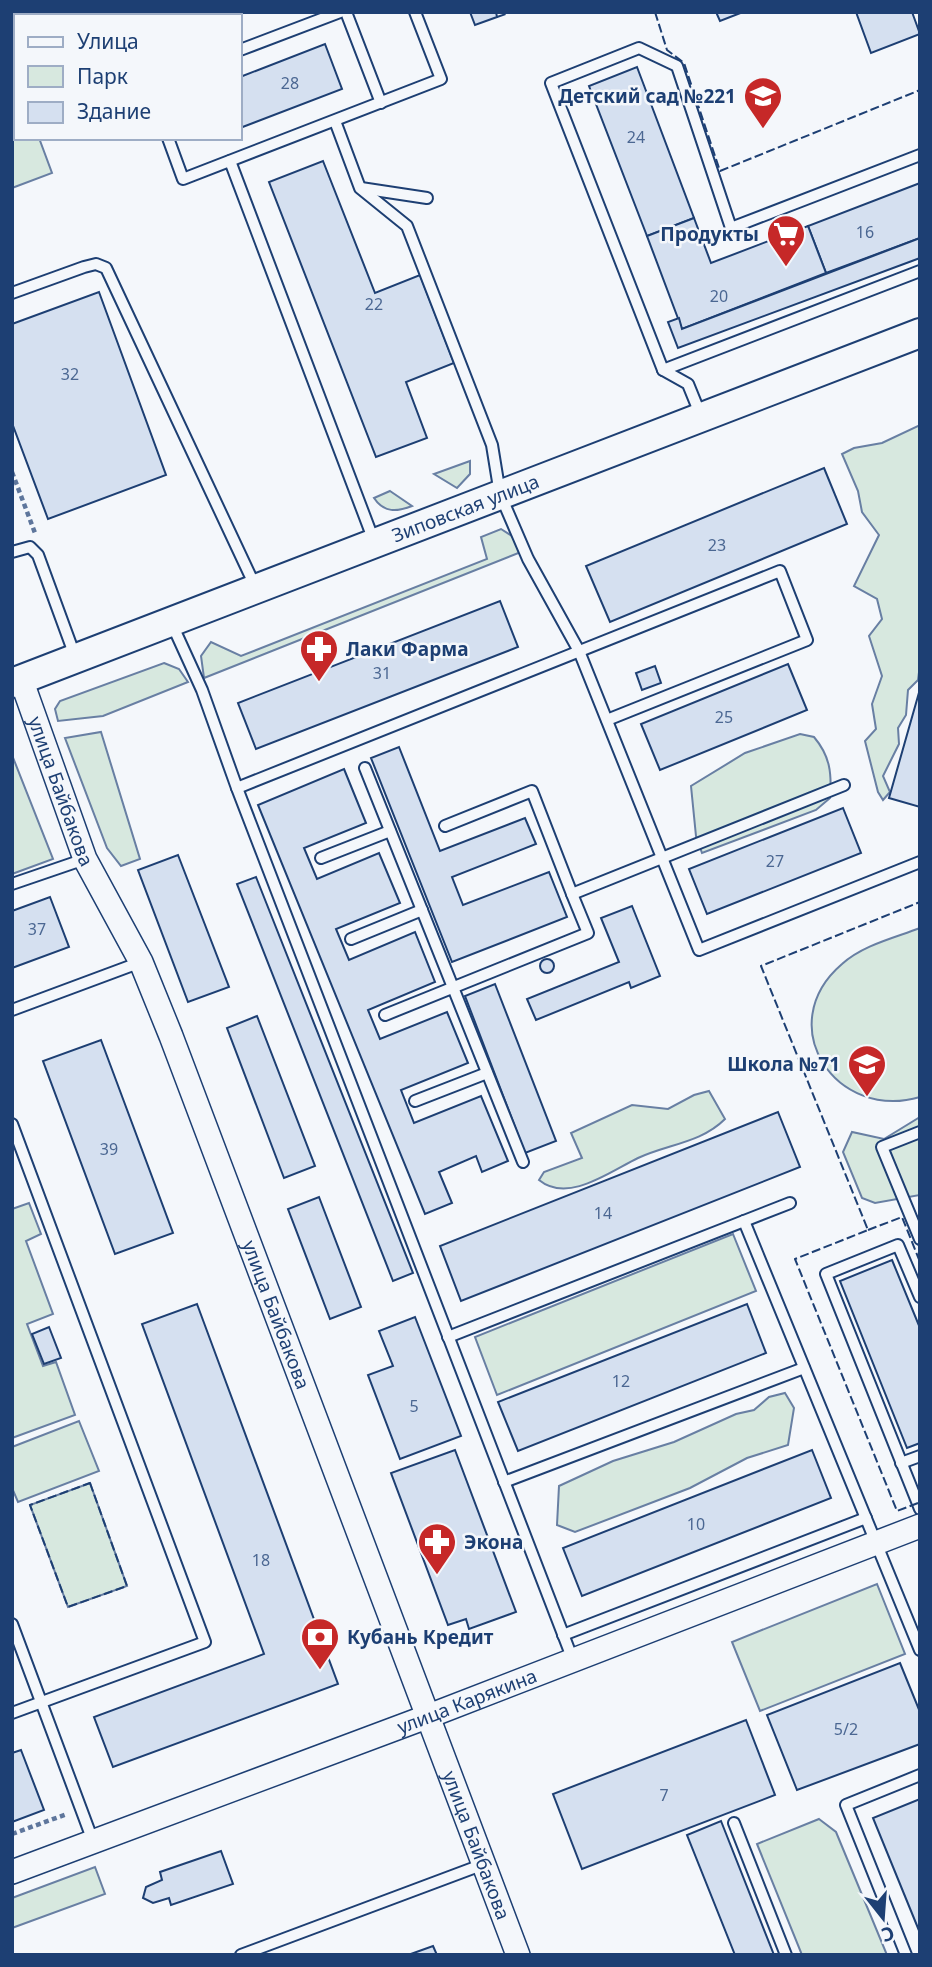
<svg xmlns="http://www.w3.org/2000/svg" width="932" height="1967" viewBox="0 0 932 1967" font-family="'Noto Sans',sans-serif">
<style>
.green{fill:#d7e8df;stroke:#687fa3;stroke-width:2}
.building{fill:#d5e0f0;stroke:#1d3f73;stroke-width:2}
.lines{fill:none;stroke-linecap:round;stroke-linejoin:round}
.service-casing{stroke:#1d3f73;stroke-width:14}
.minor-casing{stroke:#1d3f73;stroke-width:26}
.tertiary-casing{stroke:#1d3f73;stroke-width:32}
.path{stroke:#5e769c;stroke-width:4.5;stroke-dasharray:5 3.5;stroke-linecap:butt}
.service{stroke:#f4f7fb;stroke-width:10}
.minor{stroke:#f4f7fb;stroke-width:23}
.tertiary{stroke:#f4f7fb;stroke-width:28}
.fence{stroke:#1d3f73;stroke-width:2;stroke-dasharray:9 3.5;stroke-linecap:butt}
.labels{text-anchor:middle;stroke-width:5;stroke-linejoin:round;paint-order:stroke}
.number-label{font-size:16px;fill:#4b6792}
.poi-label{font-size:19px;font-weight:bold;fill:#1d3f73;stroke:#f4f7fb;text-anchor:end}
.street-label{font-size:19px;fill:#1d3f73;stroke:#f4f7fb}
</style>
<rect width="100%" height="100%" fill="#f4f7fb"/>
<g class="green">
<polygon points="16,106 16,138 39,138 52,173 12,188 12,108"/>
<polygon points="920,425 920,664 918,680 908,690 906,715 898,728 899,744 883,776 890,792 883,800 878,792 865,741 876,729 872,704 882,676 869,636 882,619 877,599 854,586 879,535 862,512 858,491 842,454 854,448 882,443"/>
<polygon points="470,461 470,474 457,488 434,474"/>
<path d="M 390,491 L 412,506 C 397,512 384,513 374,498 Z"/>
<polygon points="501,529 512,536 521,552 204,678 201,656 211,642 241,656 487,559 481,537"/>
<polygon points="164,663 179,669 188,682 103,716 58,721 55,709 60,701"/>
<polygon points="101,732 140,859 121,866 107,848 65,738"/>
<path d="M 800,734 L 814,737 C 830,756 832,773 830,798 L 816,810 L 702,853 L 696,836 L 691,786 L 745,753 Z"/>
<polygon points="12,755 53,859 12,874"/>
<path d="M 920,928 L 920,1097 C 836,1122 771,1025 842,964 C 863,945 894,938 920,928 Z"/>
<path d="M 709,1091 L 725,1119 C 701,1143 668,1144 638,1158 C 611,1171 568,1204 539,1180 L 544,1172 L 582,1158 L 571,1133 L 632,1105 L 668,1109 L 694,1095 Z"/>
<polygon points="920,1117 920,1195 875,1203 862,1198 843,1152 852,1132 884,1139"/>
<polygon points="29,1203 41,1234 26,1241 53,1314 27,1324 43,1366 56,1362 75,1415 12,1438 12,1209"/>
<polygon points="733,1234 756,1291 497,1395 475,1337"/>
<polygon points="785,1393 794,1408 788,1445 747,1458 690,1488 575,1532 557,1525 559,1486 613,1461 674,1442 736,1414 754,1410 769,1397"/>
<polygon points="79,1421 99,1471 18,1502 12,1488 12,1447"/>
<polygon points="90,1483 127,1586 68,1607 30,1505"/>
<polygon points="877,1584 905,1654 760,1711 732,1642"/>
<polygon points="819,1819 836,1832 887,1955 802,1955 757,1844"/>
<polygon points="95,1867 105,1894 12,1928 12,1898"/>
</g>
<g class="building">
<polygon points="151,12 198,12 200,16 152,16"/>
<polygon points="470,12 496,12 497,17 475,25"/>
<polygon points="716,12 743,12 720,21"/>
<polygon points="856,12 912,12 920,34 871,53"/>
<polygon points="325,44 342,89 240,128 240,77"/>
<polygon points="637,67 694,218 647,236 589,86"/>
<polygon points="323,161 375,293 420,275 454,363 406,382 427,438 376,457 269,182"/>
<polygon points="920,183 920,238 826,273 808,226"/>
<polygon points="694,218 711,263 808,226 826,273 682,329 647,236"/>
<polygon points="920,238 920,258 678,348 668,322 679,318 682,329"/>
<polygon points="99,292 166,475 48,519 12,423 12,324"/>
<polygon points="824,468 847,524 610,622 586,566"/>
<polygon points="500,601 518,647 256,749 238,703"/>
<polygon points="788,664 807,710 660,770 641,724"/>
<polygon points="655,666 661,683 642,690 636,673"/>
<polygon points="920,689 920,807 889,798"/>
<polygon points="399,747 440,851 525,818 536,844 452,877 463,905 549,872 567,917 452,962 371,758"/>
<polygon points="344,769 366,823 304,848 317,879 379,853 400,903 336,929 349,960 415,932 435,982 368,1010 380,1039 447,1012 468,1063 401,1090 414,1123 481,1096 508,1161 482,1172 476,1156 439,1172 452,1203 425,1214 258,805"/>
<polygon points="843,808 861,853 707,914 689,869"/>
<polygon points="178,855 229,987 188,1002 138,870"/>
<polygon points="256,877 413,1273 393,1281 237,884"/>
<polygon points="50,897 69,947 12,968 12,911"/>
<polygon points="632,906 660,976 631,988 629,982 536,1020 527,999 619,962 601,918"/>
<circle cx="547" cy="966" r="7"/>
<polygon points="495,984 556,1141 525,1153 465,996"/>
<polygon points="257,1016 315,1166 284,1178 227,1028"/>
<polygon points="101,1040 173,1233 115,1254 43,1061"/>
<polygon points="778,1112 800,1167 461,1301 440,1246"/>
<polygon points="319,1197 361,1307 330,1319 288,1209"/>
<polygon points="892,1260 920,1328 920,1443 907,1448 840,1281"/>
<polygon points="197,1304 338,1684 113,1767 94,1717 264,1654 142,1324"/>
<polygon points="747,1304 766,1353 518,1451 498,1402"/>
<polygon points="415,1317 461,1436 400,1459 368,1375 393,1366 379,1331"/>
<polygon points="49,1327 61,1358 44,1364 32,1334"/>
<polygon points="455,1450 516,1612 469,1629 466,1619 448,1625 391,1473"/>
<polygon points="812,1450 831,1498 582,1596 563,1548"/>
<polygon points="900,1663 920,1712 920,1744 797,1790 767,1715"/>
<polygon points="746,1720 775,1795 582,1869 553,1794"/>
<polygon points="21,1750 44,1810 12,1822 12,1753"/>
<polygon points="920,1799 920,1933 873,1818"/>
<polygon points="721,1821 774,1955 735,1955 687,1835"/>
<polygon points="221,1851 233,1884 171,1905 169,1898 153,1903 143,1898 146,1887 162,1880 160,1872"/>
<polygon points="433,1946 437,1955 408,1955"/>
</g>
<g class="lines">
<defs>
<g id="service">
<polyline points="121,12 122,16"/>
<polyline points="219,12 221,16"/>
<polyline points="346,12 381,103"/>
<polyline points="240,50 340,12"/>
<polyline points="335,121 360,188 407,226 492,445 500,494 528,559 579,651 699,950 920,862"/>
<polyline points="168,138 183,179 441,79 415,12"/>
<polyline points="230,161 374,541"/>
<polyline points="361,188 427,198"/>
<polyline points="12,293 84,267 96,264 106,268 256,588"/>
<polyline points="663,370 920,271"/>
<polyline points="701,416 688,384 663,370 551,83 639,48 677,66 731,228 920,155"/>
<polyline points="12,552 30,547 38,555 75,656"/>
<polyline points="171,622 202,690 237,788 573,1660"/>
<polyline points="365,768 523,1162"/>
<polyline points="237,788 780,571 807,640 607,720"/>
<polyline points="445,826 532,791 572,894 844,785"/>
<polyline points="321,858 390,831"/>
<polyline points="12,884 85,859"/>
<polyline points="351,939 422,910"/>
<polyline points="12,1010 141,962"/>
<polyline points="385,1015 588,933 572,894"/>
<polyline points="415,1101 487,1073"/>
<polyline points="12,1124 205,1642 12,1713"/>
<polyline points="920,1132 882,1147 920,1239"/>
<polyline points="744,1221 920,1650"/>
<polyline points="920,1297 898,1245 826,1274 920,1509"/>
<polyline points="448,1337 790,1203"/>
<polyline points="901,1463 920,1456"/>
<polyline points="504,1482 804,1368"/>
<polyline points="12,1624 93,1841"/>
<polyline points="563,1635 866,1518"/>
<polyline points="734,1823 786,1955"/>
<polyline points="241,1955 484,1864"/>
<polyline points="906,1955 846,1805 920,1775"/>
</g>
<g id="minor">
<path id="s1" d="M 21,679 L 85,859 L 141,962 L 171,1036 L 518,1955"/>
<path id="s2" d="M 12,1872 L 429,1716 L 920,1526"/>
</g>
<g id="tertiary">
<path id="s3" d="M 12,683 L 920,333"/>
</g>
</defs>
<use href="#service" class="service-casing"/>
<use href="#minor" class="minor-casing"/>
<use href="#tertiary" class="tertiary-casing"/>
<g class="path">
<polyline points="12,472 35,533"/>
<polyline points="12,1834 67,1814"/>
</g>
<use href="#service" class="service"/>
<use href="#minor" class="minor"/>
<use href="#tertiary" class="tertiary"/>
<g class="fence">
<polyline points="655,12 667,50 684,63 720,171 920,90"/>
<polyline points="497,17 512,12"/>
<polyline points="868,1230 902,1217 920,1262"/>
<polygon points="90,1483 127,1586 68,1607 30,1505"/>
<polyline points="918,1503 897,1511 795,1259 868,1230 761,966 920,902"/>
</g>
</g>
<defs>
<symbol id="school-pin" viewBox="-11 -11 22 30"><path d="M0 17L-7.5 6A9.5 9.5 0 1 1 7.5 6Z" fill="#c62828" stroke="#f4f7fb"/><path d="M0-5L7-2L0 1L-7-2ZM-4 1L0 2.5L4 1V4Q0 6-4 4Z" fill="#fff"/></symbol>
<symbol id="supermarket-pin" viewBox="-11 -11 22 30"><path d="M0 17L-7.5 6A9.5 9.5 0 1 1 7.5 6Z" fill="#c62828" stroke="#f4f7fb"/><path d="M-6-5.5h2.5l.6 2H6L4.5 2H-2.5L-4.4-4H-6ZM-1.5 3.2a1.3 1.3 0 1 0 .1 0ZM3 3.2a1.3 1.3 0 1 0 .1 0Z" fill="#fff"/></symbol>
<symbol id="pharmacy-pin" viewBox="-11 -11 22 30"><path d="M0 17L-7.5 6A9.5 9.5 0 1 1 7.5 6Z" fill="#c62828" stroke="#f4f7fb"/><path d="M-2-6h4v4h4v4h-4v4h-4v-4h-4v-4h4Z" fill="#fff"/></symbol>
<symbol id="bank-pin" viewBox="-11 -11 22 30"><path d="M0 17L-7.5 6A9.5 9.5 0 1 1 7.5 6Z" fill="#c62828" stroke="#f4f7fb"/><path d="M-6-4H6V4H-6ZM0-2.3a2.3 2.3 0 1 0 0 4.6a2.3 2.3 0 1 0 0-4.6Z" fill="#fff"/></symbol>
</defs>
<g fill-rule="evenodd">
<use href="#school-pin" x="741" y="74" width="44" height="60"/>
<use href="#supermarket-pin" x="764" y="212" width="44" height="60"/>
<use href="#pharmacy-pin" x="297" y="627" width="44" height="60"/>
<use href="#school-pin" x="845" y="1042" width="44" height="60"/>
<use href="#pharmacy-pin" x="415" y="1520" width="44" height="60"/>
<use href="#bank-pin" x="298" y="1615" width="44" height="60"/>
</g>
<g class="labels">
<g class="number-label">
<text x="290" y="89">28</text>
<text x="636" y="143">24</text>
<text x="865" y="238">16</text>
<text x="719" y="302">20</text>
<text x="374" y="310">22</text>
<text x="70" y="380">32</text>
<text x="717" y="551">23</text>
<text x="382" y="679">31</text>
<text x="724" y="723">25</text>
<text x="775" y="867">27</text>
<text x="37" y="935">37</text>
<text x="109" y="1155">39</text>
<text x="603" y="1219">14</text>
<text x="621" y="1387">12</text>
<text x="414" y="1412">5</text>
<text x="696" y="1530">10</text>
<text x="261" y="1566">18</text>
<text x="846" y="1735">5/2</text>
<text x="664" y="1801">7</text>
</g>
<g class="poi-label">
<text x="736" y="103">Детский сад №221</text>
<text x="759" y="241">Продукты</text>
<text x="346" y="656" text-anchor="start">Лаки Фарма</text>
<text x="840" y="1071">Школа №71</text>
<text x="464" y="1549" text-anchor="start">Экона</text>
<text x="347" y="1644" text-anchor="start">Кубань Кредит</text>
</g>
<g class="street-label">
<text dy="7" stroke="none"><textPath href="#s3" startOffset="486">Зиповская улица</textPath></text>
<text dy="7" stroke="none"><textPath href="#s1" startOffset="119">улица Байбакова</textPath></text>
<text dy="7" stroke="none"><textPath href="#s1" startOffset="686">улица Байбакова</textPath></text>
<text dy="7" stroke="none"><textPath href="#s2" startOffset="486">улица Карякина</textPath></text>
<text dy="7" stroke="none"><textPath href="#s1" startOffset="1253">улица Байбакова</textPath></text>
</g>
</g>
<rect width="932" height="1967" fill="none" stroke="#1d3f73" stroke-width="28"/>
<rect x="14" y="14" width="228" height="126" fill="#f4f7fb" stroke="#9eadc5" stroke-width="2"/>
<rect x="28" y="37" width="35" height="10" fill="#f4f7fb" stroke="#9eadc5" stroke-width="2"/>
<text x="77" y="49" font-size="21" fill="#1d3f73">Улица</text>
<rect x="28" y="66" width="35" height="21" fill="#d7e8df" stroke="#9eadc5" stroke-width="2"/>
<text x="77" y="84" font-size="21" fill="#1d3f73">Парк</text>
<rect x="28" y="102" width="35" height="21" fill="#d5e0f0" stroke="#9eadc5" stroke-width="2"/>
<text x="77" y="119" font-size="21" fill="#1d3f73">Здание</text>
<g transform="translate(883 1918) rotate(163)" stroke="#f4f7fb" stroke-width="5" paint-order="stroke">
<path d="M0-5L12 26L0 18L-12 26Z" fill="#1d3f73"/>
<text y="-10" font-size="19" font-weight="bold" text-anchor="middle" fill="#1d3f73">С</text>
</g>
</svg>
